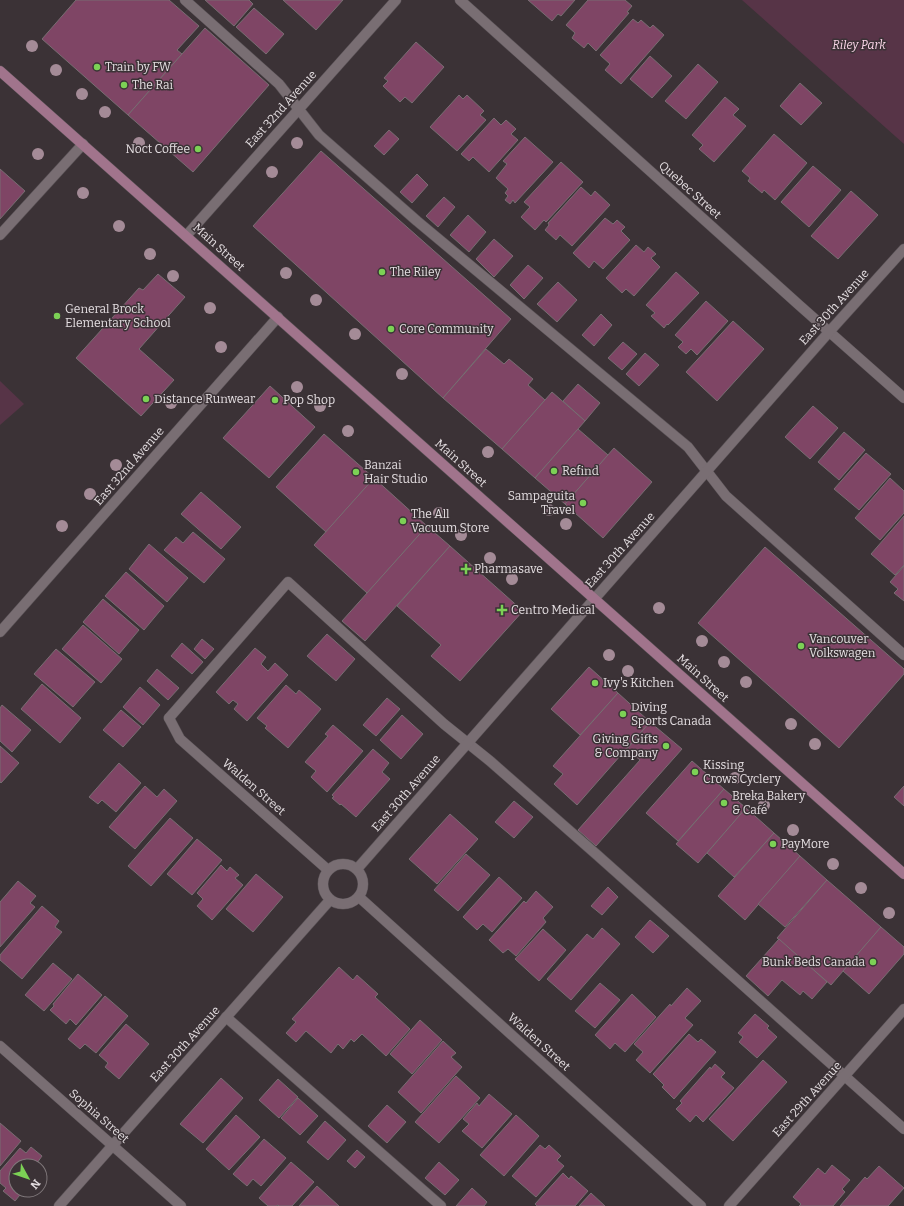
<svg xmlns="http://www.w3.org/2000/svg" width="904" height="1206" viewBox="0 0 904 1206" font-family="Bitter,serif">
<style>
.green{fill:#573447}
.building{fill:#7f4565;stroke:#786d72}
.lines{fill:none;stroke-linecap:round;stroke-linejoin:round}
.lane-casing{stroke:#585155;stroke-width:11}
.street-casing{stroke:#585155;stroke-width:11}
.secondary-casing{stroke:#585155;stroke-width:11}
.lane{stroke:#796e73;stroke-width:10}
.street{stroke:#796e73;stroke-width:10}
.secondary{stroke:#a1748c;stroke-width:10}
.tree{fill:#a48b97}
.poi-dot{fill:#7cd155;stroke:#3b3236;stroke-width:1.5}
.labels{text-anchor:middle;stroke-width:3;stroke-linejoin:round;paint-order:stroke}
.park-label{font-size:12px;font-style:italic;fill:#fad4e7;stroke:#3b3236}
.poi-label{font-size:12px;fill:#e4dee1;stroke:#3b3236;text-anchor:start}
.street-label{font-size:12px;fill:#e4dee1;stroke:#3b3236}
</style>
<rect width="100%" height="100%" fill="#3b3236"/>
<g class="green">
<polygon points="742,0 904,0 904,144"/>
<polygon points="0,381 24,404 0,425"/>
</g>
<g class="building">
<polygon points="76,0 169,0 199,26 177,50 182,54 128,115 42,39"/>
<polygon points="205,0 249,0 253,4 234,26"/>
<polygon points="283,0 343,0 316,30"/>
<polygon points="528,0 575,0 561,16 558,14 552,21"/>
<polygon points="588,0 625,0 632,6 627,12 629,13 596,51 588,43 584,48 572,38 575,33 566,25"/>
<polygon points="254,8 284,34 266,54 236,27"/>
<polygon points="633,19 638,23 641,20 650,28 653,25 664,35 621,84 605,70 610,64 600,55"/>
<polygon points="205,28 269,85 193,172 128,115"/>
<polygon points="416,42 444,67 412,103 405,97 400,102 383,86 388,81 384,78"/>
<polygon points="650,56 672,76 652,98 630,79"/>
<polygon points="698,64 718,82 686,119 665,101"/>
<polygon points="800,83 822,103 801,125 780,106"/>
<polygon points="459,95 463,99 467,95 484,111 480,115 486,120 457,151 430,127"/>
<polygon points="725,97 739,109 733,115 746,126 714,162 699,149 703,145 692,135"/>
<polygon points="494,118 501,125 506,120 516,129 511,134 518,140 489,172 473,157 469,161 461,154"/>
<polygon points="389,130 399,139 384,155 374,146"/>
<polygon points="774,134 807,163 775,200 764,190 762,193 748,181 750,178 742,171"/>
<polygon points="525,137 553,162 515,203 513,200 510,204 505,200 508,196 505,193 508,189 496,178 507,164 503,161"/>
<polygon points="321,151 511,319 443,398 253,226"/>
<polygon points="561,162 583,182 546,222 544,220 535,230 521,217 530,207 524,202"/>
<polygon points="813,166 841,190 809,227 781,202"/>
<polygon points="0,169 25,191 0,219"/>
<polygon points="417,174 428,185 412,203 400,192"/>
<polygon points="581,187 591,196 595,191 610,205 572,246 560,235 556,240 545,230 549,225 548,223"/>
<polygon points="851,191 878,215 838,259 811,236"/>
<polygon points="444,197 455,207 438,227 426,216"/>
<polygon points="468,215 486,232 469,252 450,235"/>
<polygon points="605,218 613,224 617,220 625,227 621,231 630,240 603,269 594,261 589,268 573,253"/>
<polygon points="494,239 513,256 494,277 476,259"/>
<polygon points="636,245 644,252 648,247 656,254 651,258 660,267 634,296 626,289 622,293 606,278"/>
<polygon points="528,265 543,278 524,299 510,285"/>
<polygon points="676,272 699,293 668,325 667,324 664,328 651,316 655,313 646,305"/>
<polygon points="158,274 185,297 139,349 174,380 141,416 76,358 139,288 143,290"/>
<polygon points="558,282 577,300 557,322 537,304"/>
<polygon points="706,301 728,321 697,355 691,349 686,354 678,347 683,342 675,335"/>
<polygon points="601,314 612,325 594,346 582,335"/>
<polygon points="733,321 764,349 717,401 686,372"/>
<polygon points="623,342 637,354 622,370 608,358"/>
<polygon points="486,349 504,364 509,359 533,379 528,385 545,400 502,449 443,398"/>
<polygon points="645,353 659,365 639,386 626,374"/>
<polygon points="578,384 600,403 585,421 563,401"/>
<polygon points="270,386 315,427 269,478 223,438"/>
<polygon points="552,392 585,421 535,478 502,449"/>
<polygon points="813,406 838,428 810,459 785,437"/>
<polygon points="578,429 608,455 565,504 535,478"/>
<polygon points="844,432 865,450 839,480 818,462"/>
<polygon points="324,434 374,478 326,532 276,487"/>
<polygon points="614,448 652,482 603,538 565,504"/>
<polygon points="866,453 891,474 859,510 834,489"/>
<polygon points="374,478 427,526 367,593 314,545"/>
<polygon points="890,478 904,491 904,513 880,540 855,518"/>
<polygon points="201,492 241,527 221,549 181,514"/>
<polygon points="904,516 904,565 895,575 871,554"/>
<polygon points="427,526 450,546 365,641 342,621"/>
<polygon points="193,532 225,559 204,583 164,550 176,537 183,543"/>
<polygon points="149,544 188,578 167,602 129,569"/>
<polygon points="450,546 523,611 460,681 431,656 441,645 397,606"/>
<polygon points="765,547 904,669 904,674 839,748 698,623"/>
<polygon points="904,566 904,601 894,593 898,589 890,582"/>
<polygon points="126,572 164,606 144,630 105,596"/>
<polygon points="103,599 139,630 119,654 83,622"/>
<polygon points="83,625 122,659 101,683 62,649"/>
<polygon points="327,634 355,659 336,681 307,656"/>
<polygon points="202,639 214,649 205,659 194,649"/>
<polygon points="182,643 203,662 192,674 171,656"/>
<polygon points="255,648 266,657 261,664 268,671 275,663 288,675 247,721 234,709 238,704 233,700 229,704 216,692"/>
<polygon points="56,649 95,682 73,707 34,674"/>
<polygon points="589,667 618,693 580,735 551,709"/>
<polygon points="157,669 179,688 168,700 147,681"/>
<polygon points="42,684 81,718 60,743 21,709"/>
<polygon points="286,685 296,694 299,690 321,709 288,748 265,728 267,726 257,718"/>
<polygon points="140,687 160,705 143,725 123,707"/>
<polygon points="618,693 650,722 577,805 554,784 563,774 553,766"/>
<polygon points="387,698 400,709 376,736 363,725"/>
<polygon points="2,705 31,730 12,752 0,741 0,708"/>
<polygon points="121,710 141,727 123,747 103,730"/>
<polygon points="402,715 423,734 401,759 380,740"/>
<polygon points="650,722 682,749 596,846 578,830 640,760 627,749"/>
<polygon points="333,725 363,751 327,792 311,777 316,771 305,762 328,736 325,734"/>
<polygon points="0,746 19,763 1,783 0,782"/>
<polygon points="373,749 389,763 382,772 390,779 356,817 341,804 340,805 332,798 334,797 332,795"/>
<polygon points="692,761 724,789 678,841 646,813"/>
<polygon points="119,763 141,783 116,812 102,800 98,804 89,797"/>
<polygon points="145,786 157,797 164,789 177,801 135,849 109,827"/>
<polygon points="904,786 904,806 894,797"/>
<polygon points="724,789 746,808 698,863 676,844"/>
<polygon points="514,801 533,817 514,838 495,822"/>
<polygon points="746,808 774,833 734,877 707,853"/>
<polygon points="450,814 478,839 437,884 409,859"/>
<polygon points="170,818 193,838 151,886 128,866"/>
<polygon points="774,833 800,856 745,920 718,896"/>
<polygon points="197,839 222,860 192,895 167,874"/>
<polygon points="466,854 490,875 458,911 434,890"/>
<polygon points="800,856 827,880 785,927 758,904"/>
<polygon points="221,865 227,871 230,867 239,875 235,878 243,885 212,920 197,906 203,899 197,893"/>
<polygon points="256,874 283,897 253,932 226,909"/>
<polygon points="499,877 522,898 492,932 483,924 477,930 463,917"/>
<polygon points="827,880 881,927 831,985 777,938"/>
<polygon points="18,881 36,896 30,903 35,907 0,947 0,902"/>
<polygon points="608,887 618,897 602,915 591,906"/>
<polygon points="536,891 553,907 543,918 546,922 516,956 508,949 503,953 489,940 524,901 526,903"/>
<polygon points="42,906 59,921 55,927 62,932 22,979 0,960 0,955"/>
<polygon points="650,920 669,936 653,953 635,937"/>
<polygon points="881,927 904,947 904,954 869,994 843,971"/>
<polygon points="602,928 620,944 571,1000 547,979 587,934 593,939"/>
<polygon points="543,929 566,950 539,981 515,959"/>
<polygon points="779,939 827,982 812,999 803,991 800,995 782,980 768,996 746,976"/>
<polygon points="53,963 72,979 44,1011 25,995"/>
<polygon points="339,967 353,980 357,975 378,994 375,997 410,1029 386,1056 362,1034 354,1042 351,1039 343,1049 338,1044 331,1053 306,1031 296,1042 286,1033 296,1022 292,1019"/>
<polygon points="78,974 102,995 76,1025 70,1019 66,1024 50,1010 54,1006 53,1004"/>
<polygon points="600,983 620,1000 595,1028 575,1011"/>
<polygon points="687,988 701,1001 685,1018 693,1025 650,1073 636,1060 643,1052 634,1044 670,1004 671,1006"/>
<polygon points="632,994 656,1017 625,1052 615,1043 610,1049 595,1035"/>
<polygon points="105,996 128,1016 96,1053 85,1044 80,1049 68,1039"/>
<polygon points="755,1014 769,1026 767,1028 777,1037 757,1058 739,1042 743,1037 738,1033"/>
<polygon points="420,1020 442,1040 412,1074 390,1054"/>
<polygon points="126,1024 149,1044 119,1079 105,1067 108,1063 99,1055"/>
<polygon points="689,1034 698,1042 701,1039 716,1052 674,1099 662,1087 664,1085 653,1074"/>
<polygon points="443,1041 456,1053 451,1057 462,1067 421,1113 398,1092"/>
<polygon points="763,1060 787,1082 733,1141 709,1119"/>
<polygon points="715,1064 725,1073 721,1077 734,1088 703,1122 696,1115 690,1122 676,1109 682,1103 680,1101 710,1067 711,1069"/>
<polygon points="456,1076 480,1098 439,1143 415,1122"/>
<polygon points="221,1078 243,1098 203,1143 180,1124"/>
<polygon points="278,1079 298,1097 279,1118 259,1100"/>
<polygon points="489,1094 512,1114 482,1148 462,1131 469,1124 463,1119 477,1103 479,1106"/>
<polygon points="298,1098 318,1116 300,1135 281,1118"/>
<polygon points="387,1105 406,1122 387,1143 368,1126"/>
<polygon points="236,1115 260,1137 229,1170 206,1149"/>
<polygon points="516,1115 539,1136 504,1176 480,1155"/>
<polygon points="325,1121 346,1140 328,1160 307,1142"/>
<polygon points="0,1123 21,1141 0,1166"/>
<polygon points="264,1139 286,1158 261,1186 253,1179 247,1186 233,1174"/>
<polygon points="540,1145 545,1149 549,1145 561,1156 557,1160 564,1166 536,1197 512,1176"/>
<polygon points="31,1147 42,1156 37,1163 43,1168 40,1172 40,1166 16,1166 16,1190 24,1190 15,1201 3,1191 6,1188 0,1183 0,1171 20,1148 26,1153"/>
<polygon points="357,1150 365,1157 355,1168 347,1161"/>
<polygon points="291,1162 314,1182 292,1206 279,1206 278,1205 276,1206 268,1206 259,1198"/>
<polygon points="439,1162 459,1180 445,1195 425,1178"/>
<polygon points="832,1165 850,1180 842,1189 845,1192 833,1206 799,1206 801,1204 793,1197 818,1168 825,1174"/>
<polygon points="879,1166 904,1188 888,1206 840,1206 865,1177 867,1179"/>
<polygon points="563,1173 569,1179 571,1176 588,1191 575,1206 537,1206 535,1204"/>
<polygon points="317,1186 339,1206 299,1206"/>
<polygon points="472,1188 487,1202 484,1206 456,1206"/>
<polygon points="591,1193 605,1206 579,1206"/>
</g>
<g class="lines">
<defs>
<g id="lane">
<polyline points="185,0 279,84 319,135 417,221 688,447 726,496 904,655"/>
<polyline points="0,235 83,144"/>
<polyline points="169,718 288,582 444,724 490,761 596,854 904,1129"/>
<polyline points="226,1017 441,1206"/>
</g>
<g id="street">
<polyline points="460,0 799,305 904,398"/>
<polyline points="186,236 396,0"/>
<polyline points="0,632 278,317"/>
<polyline points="169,718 180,739 328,870"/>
<circle cx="343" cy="884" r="20"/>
<polyline points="357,869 829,332 904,249"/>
<polyline points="359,897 701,1206"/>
<polyline points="0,1046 181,1206"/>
<polyline points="59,1206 330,900"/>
<polyline points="729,1206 904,1009"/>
</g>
<polyline id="secondary" points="0,71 904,874"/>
</defs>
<use href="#lane" class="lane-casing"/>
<use href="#street" class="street-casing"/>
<use href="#secondary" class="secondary-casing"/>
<use href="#lane" class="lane"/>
<use href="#street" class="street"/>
<use href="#secondary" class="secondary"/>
</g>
<g class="tree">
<circle cx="32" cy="46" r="6"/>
<circle cx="56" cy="70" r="6"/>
<circle cx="82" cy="94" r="6"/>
<circle cx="105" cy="112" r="6"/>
<circle cx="139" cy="143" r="6"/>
<circle cx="297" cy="143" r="6"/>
<circle cx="38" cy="154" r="6"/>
<circle cx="272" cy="172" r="6"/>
<circle cx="83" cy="193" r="6"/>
<circle cx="119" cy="226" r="6"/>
<circle cx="150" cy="254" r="6"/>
<circle cx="286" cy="273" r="6"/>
<circle cx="173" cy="276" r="6"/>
<circle cx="316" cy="300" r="6"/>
<circle cx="210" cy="308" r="6"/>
<circle cx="355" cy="334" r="6"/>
<circle cx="221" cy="347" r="6"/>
<circle cx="402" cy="374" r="6"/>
<circle cx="297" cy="387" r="6"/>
<circle cx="171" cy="403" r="6"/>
<circle cx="320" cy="406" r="6"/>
<circle cx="348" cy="431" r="6"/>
<circle cx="488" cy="452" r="6"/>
<circle cx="116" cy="465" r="6"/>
<circle cx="90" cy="494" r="6"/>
<circle cx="549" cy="510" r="6"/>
<circle cx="439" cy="513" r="6"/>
<circle cx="566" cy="524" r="6"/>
<circle cx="62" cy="526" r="6"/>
<circle cx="461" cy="535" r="6"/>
<circle cx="490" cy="558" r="6"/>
<circle cx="512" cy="579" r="6"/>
<circle cx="659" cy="608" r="6"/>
<circle cx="702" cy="641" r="6"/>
<circle cx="609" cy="655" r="6"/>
<circle cx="724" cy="662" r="6"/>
<circle cx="628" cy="671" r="6"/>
<circle cx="746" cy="682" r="6"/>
<circle cx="791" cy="724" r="6"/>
<circle cx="815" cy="744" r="6"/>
<circle cx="735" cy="778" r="6"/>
<circle cx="764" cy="805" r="6"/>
<circle cx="793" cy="830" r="6"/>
<circle cx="833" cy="864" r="6"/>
<circle cx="861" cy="888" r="6"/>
<circle cx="889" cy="913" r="6"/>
</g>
<g class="poi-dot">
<circle cx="97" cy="67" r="4"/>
<circle cx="124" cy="85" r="4"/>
<circle cx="198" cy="149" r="4"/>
<circle cx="382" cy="272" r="4"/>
<circle cx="57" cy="316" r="4"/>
<circle cx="391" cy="329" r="4"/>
<circle cx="146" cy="399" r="4"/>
<circle cx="275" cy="400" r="4"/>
<circle cx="554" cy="471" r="4"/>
<circle cx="356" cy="472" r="4"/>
<circle cx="583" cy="503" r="4"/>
<circle cx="403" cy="521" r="4"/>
<path d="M464 563h4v4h4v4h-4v4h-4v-4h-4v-4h4z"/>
<path d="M500 604h4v4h4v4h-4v4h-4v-4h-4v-4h4z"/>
<circle cx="801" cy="646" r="4"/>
<circle cx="595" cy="683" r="4"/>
<circle cx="623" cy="714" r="4"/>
<circle cx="666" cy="746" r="4"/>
<circle cx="695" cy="772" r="4"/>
<circle cx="724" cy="803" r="4"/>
<circle cx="773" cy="844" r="4"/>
<circle cx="873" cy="962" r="4"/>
</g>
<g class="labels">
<g class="park-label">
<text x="859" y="49">Riley Park</text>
</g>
<g class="poi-label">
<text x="105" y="71">Train by FW</text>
<text x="132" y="89">The Rai</text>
<text x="190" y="153" text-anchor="end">Noct Coffee</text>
<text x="390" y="276">The Riley</text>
<text x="65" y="313">General Brock<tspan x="65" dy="14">Elementary School</tspan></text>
<text x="399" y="333">Core Community</text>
<text x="154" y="403">Distance Runwear</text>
<text x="283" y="404">Pop Shop</text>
<text x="364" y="469">Banzai<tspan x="364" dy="14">Hair Studio</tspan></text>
<text x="562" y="475">Refind</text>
<text x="575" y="500" text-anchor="end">Sampaguita<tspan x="575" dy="14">Travel</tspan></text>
<text x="411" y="518">The All<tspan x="411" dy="14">Vacuum Store</tspan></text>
<text x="474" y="573">Pharmasave</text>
<text x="511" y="614">Centro Medical</text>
<text x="809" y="643">Vancouver<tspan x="809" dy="14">Volkswagen</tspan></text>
<text x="603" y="687">Ivy's Kitchen</text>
<text x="631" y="711">Diving<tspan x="631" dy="14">Sports Canada</tspan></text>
<text x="658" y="743" text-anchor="end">Giving Gifts<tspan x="658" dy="14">&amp; Company</tspan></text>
<text x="703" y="769">Kissing<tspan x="703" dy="14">Crows Cyclery</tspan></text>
<text x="732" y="800">Breka Bakery<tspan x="732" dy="14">&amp; Café</tspan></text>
<text x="781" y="848">PayMore</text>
<text x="865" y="966" text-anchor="end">Bunk Beds Canada</text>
</g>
<g class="street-label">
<text transform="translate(281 109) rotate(-48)" y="4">East 32nd Avenue</text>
<text transform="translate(690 190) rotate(42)" y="4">Quebec Street</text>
<text transform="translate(219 247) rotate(42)" y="4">Main Street</text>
<text transform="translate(834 307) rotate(-48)" y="4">East 30th Avenue</text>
<text transform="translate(461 463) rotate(42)" y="4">Main Street</text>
<text transform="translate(129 466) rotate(-49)" y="4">East 32nd Avenue</text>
<text transform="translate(620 550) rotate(-48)" y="4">East 30th Avenue</text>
<text transform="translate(703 678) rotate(42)" y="4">Main Street</text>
<text transform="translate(254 787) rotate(41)" y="4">Walden Street</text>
<text transform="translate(406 793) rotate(-49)" y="4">East 30th Avenue</text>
<text transform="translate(539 1042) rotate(42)" y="4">Walden Street</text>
<text transform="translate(185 1044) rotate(-48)" y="4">East 30th Avenue</text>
<text transform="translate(807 1099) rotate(-48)" y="4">East 29th Avenue</text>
<text transform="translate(99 1116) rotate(41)" y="4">Sophia Street</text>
</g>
</g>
<g transform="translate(28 1178) rotate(130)"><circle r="19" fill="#3b3236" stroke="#7f777a"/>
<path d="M0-3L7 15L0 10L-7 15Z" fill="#7cd155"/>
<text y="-6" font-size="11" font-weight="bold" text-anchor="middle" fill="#e4dee1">N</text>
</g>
</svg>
